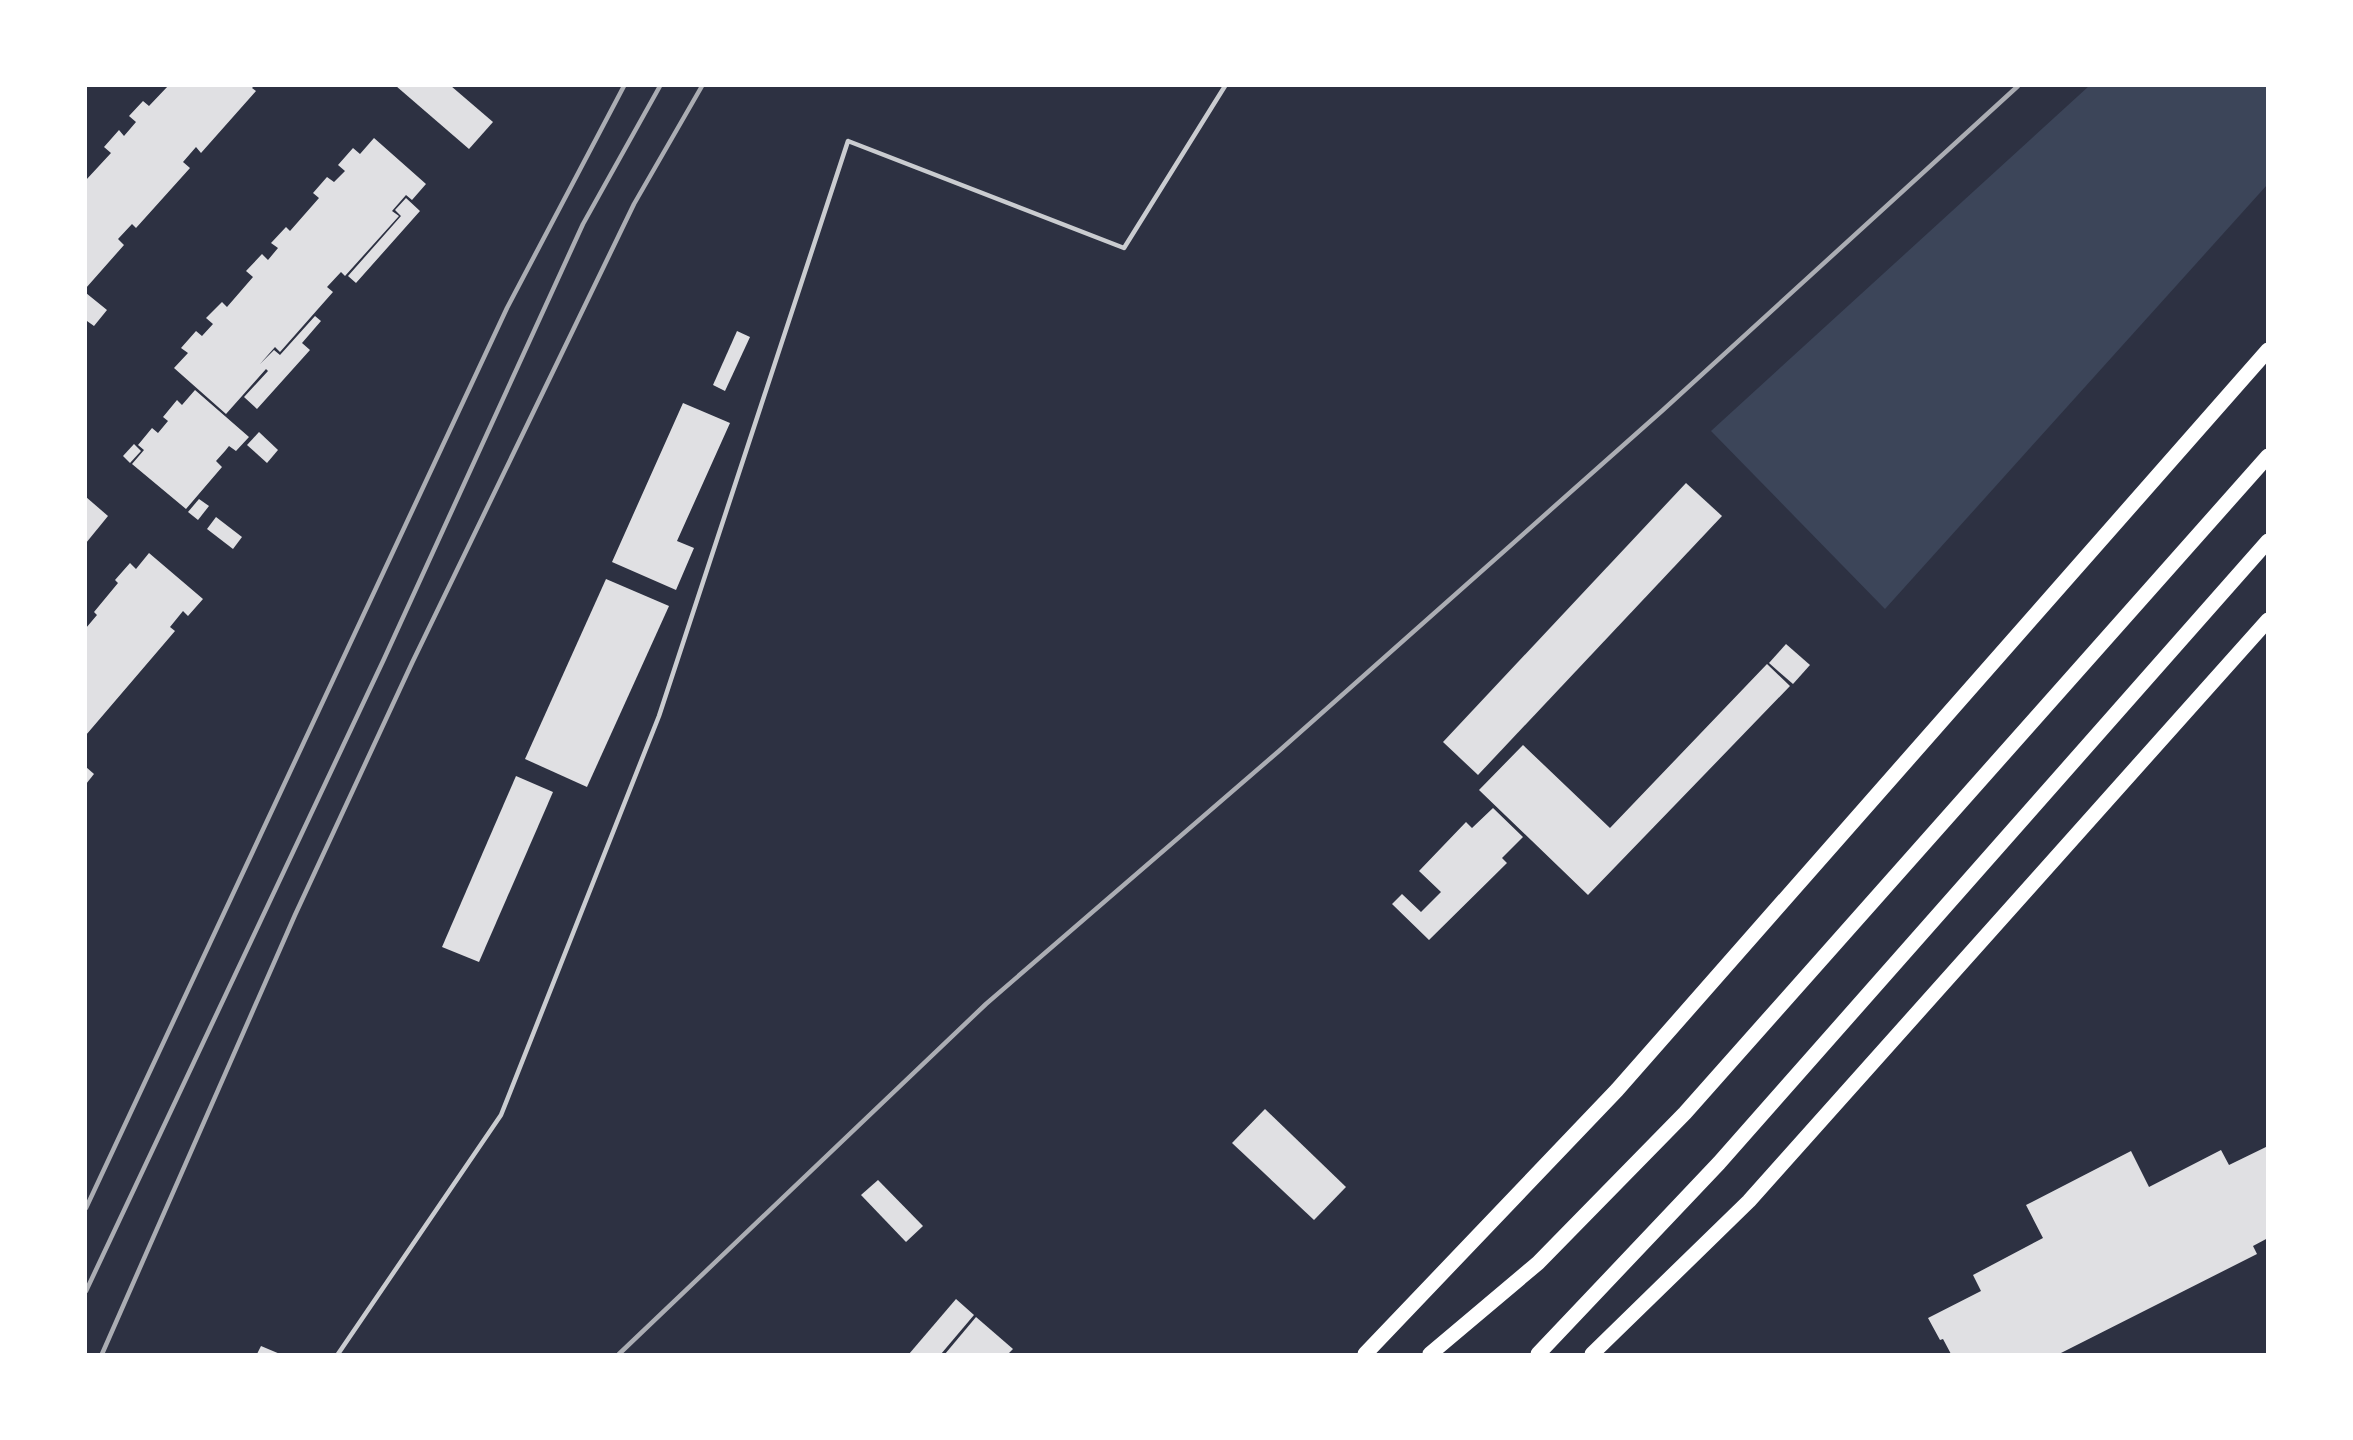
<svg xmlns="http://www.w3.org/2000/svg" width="2353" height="1440" viewBox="0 0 2353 1440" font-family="Barlow,sans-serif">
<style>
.green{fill:#3c4559}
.building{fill:#e0e0e3}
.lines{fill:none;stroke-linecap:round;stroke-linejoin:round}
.service{stroke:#caccd0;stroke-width:4.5}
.primary{stroke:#fff;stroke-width:15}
.rail{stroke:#abadb3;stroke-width:4.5}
</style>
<rect width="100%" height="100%" fill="#2d3142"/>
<polygon class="green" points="2089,86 2267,86 2267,185 1885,609 1711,431"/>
<g class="building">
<polygon points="168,86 254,86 252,88 256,91 201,153 196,147 183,162 190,168 136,228 132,224 118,239 124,245 86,288 86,180 111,153 104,147 119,130 124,136 136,122 129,116 143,101 149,106"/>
<polygon points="396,86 451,86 493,122 469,149"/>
<polygon points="374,138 426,184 412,200 406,195 392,211 399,216 345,276 341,272 327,287 333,292 280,352 275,347 260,364 274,350 280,355 315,316 321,321 302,343 310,350 257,409 244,397 268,371 266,369 226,414 174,368 188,353 181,348 196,331 202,336 213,324 206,318 222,302 227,307 253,277 246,271 262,254 268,260 278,248 271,243 286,227 290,231 319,198 313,193 327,177 334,182 345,171 338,165 353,148 360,154"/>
<polygon points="406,198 420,211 356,283 348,276 401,216 395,210"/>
<polygon points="86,293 107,310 94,326 87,321 86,323"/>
<polygon points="737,331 750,337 725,391 713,385"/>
<polygon points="195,390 249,437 236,451 229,446 225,451 216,461 222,467 186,509 132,464 144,450 138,445 152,428 158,433 168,421 163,417 177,400 182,405"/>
<polygon points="683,403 730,423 677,541 694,548 676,590 612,562"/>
<polygon points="259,432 278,450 267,463 247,445"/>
<polygon points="134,444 141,451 130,463 123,456"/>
<polygon points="1686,483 1722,516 1478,775 1443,742"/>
<polygon points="86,497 108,516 86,543"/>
<polygon points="199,499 209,506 198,520 188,512"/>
<polygon points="216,517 242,537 233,549 207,529"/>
<polygon points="149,553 203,599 188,616 183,611 170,627 175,631 86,735 86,628 97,615 94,612 118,583 115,580 130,563 136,569"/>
<polygon points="606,579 669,606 587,787 525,759"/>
<polygon points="1786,644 1810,665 1793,684 1769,663"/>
<polygon points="1767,664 1790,686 1588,895 1479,790 1523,745 1610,828"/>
<polygon points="86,767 94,774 86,784"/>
<polygon points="516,776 553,792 479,962 442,947"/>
<polygon points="1493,808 1523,837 1502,858 1507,863 1429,940 1392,904 1402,894 1421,912 1441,892 1419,871 1466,822 1472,828"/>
<polygon points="1265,1109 1346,1187 1314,1220 1232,1143"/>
<polygon points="2268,1146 2268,1238 2253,1246 2257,1254 2059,1354 1951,1354 1943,1339 1940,1340 1928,1318 1981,1291 1973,1275 2043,1238 2026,1205 2131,1151 2149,1187 2221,1150 2229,1165"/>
<polygon points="878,1180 923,1226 906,1242 861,1195"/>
<polygon points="956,1299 974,1315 941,1354 909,1354"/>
<polygon points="976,1317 1013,1349 1008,1354 945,1354"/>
<polygon points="261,1346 280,1354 257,1354"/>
</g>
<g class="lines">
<polyline class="service" points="338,1354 501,1115 659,716 848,141 1124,248 1225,86"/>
<g class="primary">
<polyline points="1365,1354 1617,1090 2268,350"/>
<polyline points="1430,1354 1538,1263 1685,1113 2268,456"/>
<polyline points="1538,1354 1719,1163 2268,541"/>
<polyline points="1592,1354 1749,1201 2268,620"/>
</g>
<g class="rail">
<polyline points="86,1208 507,308 624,86"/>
<polyline points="86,1291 384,659 583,224 660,86"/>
<polyline points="102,1354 295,915 412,663 634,204 702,86"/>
<polyline points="619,1354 986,1004 1279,751 1663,410 2018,86"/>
</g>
</g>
<rect width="2353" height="1440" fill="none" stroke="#ffffff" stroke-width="174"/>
</svg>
